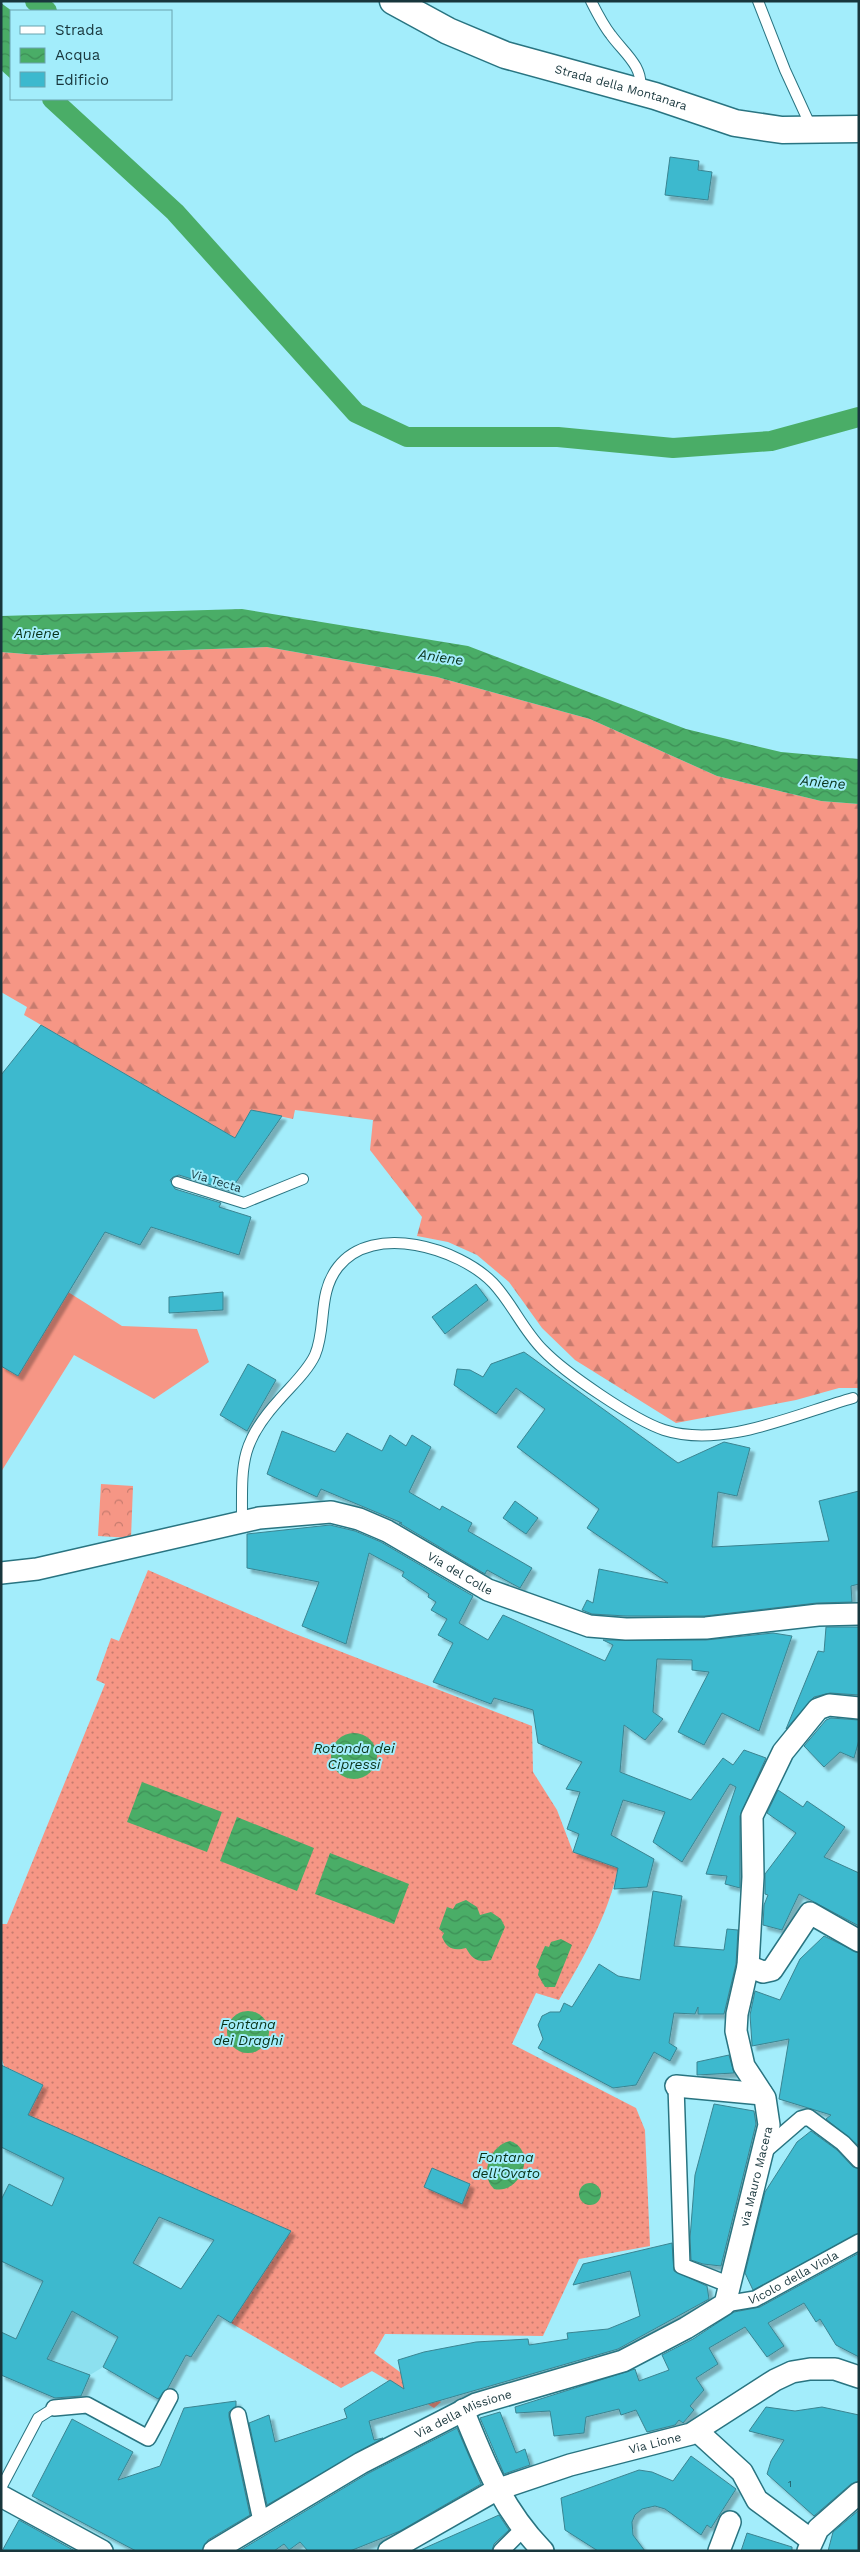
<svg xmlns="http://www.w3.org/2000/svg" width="860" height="2552" viewBox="0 0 860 2552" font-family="'Work Sans',sans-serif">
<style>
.built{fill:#8ce0ef}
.grass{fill:#f69685}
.forest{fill:url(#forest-firs)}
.park{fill:url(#park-crowns)}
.garden{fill:url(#garden-dots)}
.water{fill:url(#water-waves)}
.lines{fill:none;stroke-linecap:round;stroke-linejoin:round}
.canal{stroke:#4aad67;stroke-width:20}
.building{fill:#3cb9ce;stroke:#3b8491;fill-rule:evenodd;filter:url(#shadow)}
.service-casing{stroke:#297481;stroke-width:12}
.pedestrian-casing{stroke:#297481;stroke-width:18}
.minor-casing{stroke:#297481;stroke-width:24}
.tertiary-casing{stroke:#297481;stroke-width:29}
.service{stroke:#fff;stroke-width:10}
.pedestrian{stroke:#fff;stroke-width:15}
.minor{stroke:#fff;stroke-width:21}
.tertiary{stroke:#fff;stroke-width:26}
.labels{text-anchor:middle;stroke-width:4;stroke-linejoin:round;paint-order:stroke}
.number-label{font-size:10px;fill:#215760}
.street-label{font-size:12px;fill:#18363c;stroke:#a3edfb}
.water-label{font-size:14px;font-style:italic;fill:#083217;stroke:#a3edfb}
</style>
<defs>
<pattern id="forest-firs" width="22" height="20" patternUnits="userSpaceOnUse" patternTransform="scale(1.25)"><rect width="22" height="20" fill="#f69685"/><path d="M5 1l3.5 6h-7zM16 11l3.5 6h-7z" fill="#c67b6e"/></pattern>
<pattern id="park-crowns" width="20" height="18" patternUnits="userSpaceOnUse" patternTransform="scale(1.25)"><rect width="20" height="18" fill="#f69685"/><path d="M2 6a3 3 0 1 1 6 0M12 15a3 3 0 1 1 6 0" fill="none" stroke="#c67b6e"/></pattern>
<pattern id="garden-dots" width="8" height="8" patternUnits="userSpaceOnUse" patternTransform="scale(1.25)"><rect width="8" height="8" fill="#f69685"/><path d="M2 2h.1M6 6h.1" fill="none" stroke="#c67b6e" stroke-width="1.8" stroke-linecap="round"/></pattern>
<pattern id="water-waves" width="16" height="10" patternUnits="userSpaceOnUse" patternTransform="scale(1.25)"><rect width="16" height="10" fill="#4aad67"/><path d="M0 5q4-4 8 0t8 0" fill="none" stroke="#3d8e56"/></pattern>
<filter id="shadow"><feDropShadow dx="4.5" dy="4.5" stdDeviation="1" flood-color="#0004"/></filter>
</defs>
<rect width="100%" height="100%" fill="#a3edfb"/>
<polygon class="built" points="1,2147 64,2178 72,2311 118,2337 103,2367 90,2375 81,2395 67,2403 1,2375"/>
<polygon class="grass" points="68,1292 122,1326 197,1329 209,1362 154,1399 74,1355 1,1472 1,1366 18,1376"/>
<polygon class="forest" points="267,647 437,677 590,719 717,776 821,801 859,804 859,1388 839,1388 796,1400 676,1423 575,1360 542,1328 509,1282 477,1255 448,1242 417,1236 422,1217 370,1150 373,1120 295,1110 293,1119 251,1110 235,1138 24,1015 27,1007 1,992 1,652 39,655"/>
<polygon class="park" points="101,1484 133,1486 131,1538 98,1536"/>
<path class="garden" d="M 148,1570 L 293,1633 L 532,1726 L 533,1772 L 557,1810 L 573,1852 L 618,1868 C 608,1916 583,1958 559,2000 L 536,1993 L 512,2044 L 636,2108 L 645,2130 L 650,2246 L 579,2259 L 543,2336 L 385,2334 L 374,2353 L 441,2402 L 434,2408 L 372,2371 L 341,2388 L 231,2323 L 291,2231 L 28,2115 L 43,2085 L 4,2066 L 1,2056 L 1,1924 L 7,1924 L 105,1684 L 96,1680 L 111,1638 L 119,1641 Z"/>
<g class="water">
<polygon points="1,3 12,11 11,79 1,70"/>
<polygon points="242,609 468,646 686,729 781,752 859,759 859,804 821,801 717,776 590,719 437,677 267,647 39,655 1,652 1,616"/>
<circle cx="354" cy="1756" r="23"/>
<polygon points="142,1782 222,1812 207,1852 127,1822"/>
<polygon points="237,1817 314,1848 297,1891 220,1861"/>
<polygon points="330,1853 409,1884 394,1924 315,1894"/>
<path d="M 466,1900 L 477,1907 L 480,1915 L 491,1912 L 501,1919 L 505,1927 L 491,1960 C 478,1963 472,1959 466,1948 C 454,1951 447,1949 442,1937 L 444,1933 L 439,1929 L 447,1907 L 453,1909 L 456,1904 Z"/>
<polygon points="561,1939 572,1945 555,1987 545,1987 538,1975 539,1970 536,1967 545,1946 549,1947 551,1942"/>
<circle cx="248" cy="2032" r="21"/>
<path d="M 510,2141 C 538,2150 521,2195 494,2189 C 479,2175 490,2145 510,2141 Z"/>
<circle cx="590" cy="2194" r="11"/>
</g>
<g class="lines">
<g class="canal">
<polyline points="35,1 47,11"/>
<polyline points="52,99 175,212 356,413 407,437 558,437 673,448 771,441 859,417"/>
</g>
</g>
<g class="building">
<polygon points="670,157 699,161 698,170 712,172 708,200 665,195"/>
<polygon points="41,1025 235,1138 251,1110 282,1116 230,1191 179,1175 173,1177 170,1180 175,1189 221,1203 219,1207 251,1217 239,1255 151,1227 140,1245 105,1232 18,1376 1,1366 1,1075"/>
<polygon points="476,1284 488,1300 445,1334 432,1317"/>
<polygon points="223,1292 223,1310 169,1313 169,1297"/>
<polygon points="524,1352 678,1463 724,1442 750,1448 737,1496 718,1492 712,1547 829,1541 819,1501 859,1491 859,1584 851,1586 852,1602 817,1603 705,1616 626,1616 592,1614 582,1610 587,1600 593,1603 599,1569 668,1583 587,1528 599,1509 517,1447 545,1409 516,1388 496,1414 454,1385 457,1369 470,1370 483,1377 491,1364"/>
<polygon points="248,1364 276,1380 247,1431 220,1415"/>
<polygon points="282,1431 335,1452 347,1433 382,1451 390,1435 406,1446 412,1435 431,1447 409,1492 440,1510 442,1506 472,1523 468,1531 532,1568 520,1588 487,1570 485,1574 399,1523 402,1523 321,1489 317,1497 267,1474"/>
<polygon points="515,1501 538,1518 526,1534 503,1518"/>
<polygon points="330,1525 355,1531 381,1542 473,1596 459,1623 488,1640 503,1615 605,1661 613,1645 603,1640 706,1640 773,1633 792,1636 759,1731 722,1713 704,1745 678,1732 709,1672 692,1670 692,1660 657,1659 653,1712 663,1719 645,1740 624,1725 620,1772 691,1800 723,1758 733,1765 744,1750 766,1758 740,1816 740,1888 725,1884 727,1876 706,1874 736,1787 730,1784 682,1862 653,1842 665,1812 623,1800 611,1835 654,1859 647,1887 614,1889 618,1868 573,1852 579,1834 567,1829 580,1792 566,1789 582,1762 538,1743 533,1710 494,1698 491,1704 433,1682 453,1643 438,1635 447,1619 431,1610 436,1602 428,1597 429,1594 402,1576 404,1572 369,1553 346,1644 302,1626 319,1582 247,1568 247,1534"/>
<polygon points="826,1627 859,1627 859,1695 830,1693 814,1697 786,1729 818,1651 824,1652"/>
<polygon points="831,1718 859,1720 859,1740 854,1758 840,1752 824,1767 804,1746 826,1720"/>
<polygon points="778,1790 803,1807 807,1801 845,1827 824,1857 859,1873 859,1926 799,1894 782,1930 763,1925 764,1905 768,1895 765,1894 765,1874 796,1833 767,1813"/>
<polygon points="653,1891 682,1896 674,1946 724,1950 727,1929 738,1930 736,1964 724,2014 698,2014 698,2007 695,2014 674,2013 669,2043 677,2048 670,2061 654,2052 636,2085 613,2088 538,2048 543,2039 538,2025 542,2016 550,2012 560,2012 564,2003 572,2007 599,1964 618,1976 640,1980"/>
<polygon points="824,1936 859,1953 859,2146 826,2119 831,2115 779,2099 789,2039 752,2046 752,2044 750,2015 755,1991 780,2000 800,1959"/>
<polygon points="729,2055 734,2073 697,2075 697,2062"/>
<path d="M 1,2065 L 43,2085 L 28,2115 L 291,2231 L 231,2323 L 218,2315 L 191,2357 L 186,2355 L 168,2388 L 158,2399 L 103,2367 L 118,2337 L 72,2311 L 47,2359 L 90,2375 L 81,2396 L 55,2398 L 1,2375 L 1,2332 L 16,2339 L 43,2281 L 1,2261 L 1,2200 L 9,2184 L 52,2206 L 64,2178 L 1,2147 ZM 159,2217 L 214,2240 L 181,2289 L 133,2263 Z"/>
<polygon points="714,2104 754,2111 756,2124 721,2266 703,2264 691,2260 690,2238 695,2175"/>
<polygon points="811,2131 837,2150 853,2167 859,2169 859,2233 753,2290 745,2273 765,2192 797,2142"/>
<polygon points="432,2168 470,2184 462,2204 424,2187"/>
<polygon points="672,2243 674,2271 707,2286 709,2299 618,2349 369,2421 374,2440 383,2438 267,2505 249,2423 269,2415 275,2442 347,2418 344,2409 390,2380 404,2389 398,2360 424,2352 476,2342 528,2339 529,2345 568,2339 567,2333 608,2329 640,2316 630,2271 573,2285 583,2264"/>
<polygon points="859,2253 859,2357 836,2345 820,2319 816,2322 804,2303 768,2323 784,2346 767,2357 745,2327 709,2348 718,2364 696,2378 704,2390 690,2406 694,2410 683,2423 679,2420 675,2425 647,2432 636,2410 621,2415 619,2409 586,2417 584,2433 554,2436 550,2411 516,2413 515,2407 635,2369 639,2381 669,2370 662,2355 693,2339 734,2312 760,2307"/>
<polygon points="236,2401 236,2406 229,2412 229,2417 250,2515 208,2540 202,2551 136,2551 32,2496 72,2419 133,2452 118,2480 160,2466 184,2408"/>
<polygon points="766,2407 795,2411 822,2407 859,2415 859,2481 851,2484 814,2516 767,2474 771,2461 784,2440 749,2431"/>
<polygon points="500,2412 516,2453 525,2449 530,2465 504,2474 480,2418"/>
<polygon points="457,2428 481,2484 400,2531 350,2551 308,2551 300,2542 289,2550 284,2544 274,2551 239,2551 367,2474"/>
<polygon points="691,2456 736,2489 711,2528 707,2525 701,2535 665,2509 655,2506 642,2509 635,2515 632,2522 633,2535 645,2551 598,2551 565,2530 561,2498 639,2470 652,2472 673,2481"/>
<polygon points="859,2510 859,2551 828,2551 833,2532"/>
<polygon points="499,2515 509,2530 494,2544 492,2551 418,2551"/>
<polygon points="19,2520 75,2551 2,2551"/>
<polygon points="747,2533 792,2547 792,2551 741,2551"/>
</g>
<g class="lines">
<defs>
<g id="service">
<path d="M 591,1 C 597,13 603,25 611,35 C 623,52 644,66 640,90"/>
<polyline points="758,1 785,70 812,129"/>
<polyline points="177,1182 244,1203 303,1179"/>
<path d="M 242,1521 C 242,1465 239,1444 279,1400 C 291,1386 307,1372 315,1355 C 327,1327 317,1294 338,1267 C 373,1222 459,1248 493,1283 C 512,1303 523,1330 543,1350 C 565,1373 634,1420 664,1430 C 723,1449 796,1414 853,1398"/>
<polyline points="1,2488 38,2418 54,2408"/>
</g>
<g id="pedestrian">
<polyline points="676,2086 682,2266 730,2285"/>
<polyline points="764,2151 801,2119 808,2117 843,2143 859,2160"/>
<path id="s1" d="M 725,2304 L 755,2299 L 859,2242"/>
<polyline points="54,2408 87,2405 148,2438 170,2397"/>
<polyline points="238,2415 261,2521"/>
<polyline points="501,2551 523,2529"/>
</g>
<g id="minor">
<path id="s2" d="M 1,1573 L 37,1569 L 259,1518 L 331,1512 L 359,1519 L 387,1531 L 488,1590 L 589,1626 L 626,1629 L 706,1628 L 818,1615 L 859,1614"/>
<polyline points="748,1966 763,1972 772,1970 810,1913 859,1941"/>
<polyline points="676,2086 762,2094"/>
<path d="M 463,2410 C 485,2464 502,2509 543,2551"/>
<polyline points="697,2431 742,2472 757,2500 807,2537"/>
<polyline points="1,2496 102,2551"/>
<path id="s3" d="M 214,2551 L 361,2463 L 476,2404 L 623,2361 L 686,2328 L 725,2304 L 769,2125 L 765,2098 L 744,2066 L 736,2031 L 737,2014 L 748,1966 L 753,1877 L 752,1816 L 783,1752 L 818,1709 L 829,1705 L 859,1708"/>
<path id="s4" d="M 389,2551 L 496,2490 L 570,2465 L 691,2434 L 775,2380 L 792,2372 L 810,2369 L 835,2369 L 859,2377"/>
<polyline points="719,2551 730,2522"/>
<polyline points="808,2551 818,2529 859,2493"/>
</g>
<g id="tertiary">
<path id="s5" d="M 393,1 L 448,31 L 505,55 L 655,96 L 735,123 L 782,130 L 859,129"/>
</g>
</defs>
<use href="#service" class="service-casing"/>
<use href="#pedestrian" class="pedestrian-casing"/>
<use href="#minor" class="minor-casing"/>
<use href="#tertiary" class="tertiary-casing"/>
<use href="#service" class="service"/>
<use href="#pedestrian" class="pedestrian"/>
<use href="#minor" class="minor"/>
<use href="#tertiary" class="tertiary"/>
</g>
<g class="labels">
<g class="number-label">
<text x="790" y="2487">1</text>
</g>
<g class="street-label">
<text dy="4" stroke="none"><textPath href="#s5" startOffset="245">Strada della Montanara</textPath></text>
<text transform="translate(216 1181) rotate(17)" y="4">Via Tecta</text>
<text dy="4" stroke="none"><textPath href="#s2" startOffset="480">Via del Colle</textPath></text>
<text dy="4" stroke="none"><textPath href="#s3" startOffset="702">via Mauro Macera</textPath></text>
<text dy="4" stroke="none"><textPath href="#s1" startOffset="74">Vicolo della Viola</textPath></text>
<text dy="4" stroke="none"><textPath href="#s3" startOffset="285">Via della Missione</textPath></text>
<text dy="4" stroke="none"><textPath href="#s4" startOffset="289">Via Lione</textPath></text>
</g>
<g class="water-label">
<text x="37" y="638">Aniene</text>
<text transform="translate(441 657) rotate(8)" y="5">Aniene</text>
<text transform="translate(823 782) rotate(5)" y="5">Aniene</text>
<text x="354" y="1753">Rotonda dei<tspan x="354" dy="16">Cipressi</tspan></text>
<text x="248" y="2029">Fontana<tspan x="248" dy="16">dei Draghi</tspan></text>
<text x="506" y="2162">Fontana<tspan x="506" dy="16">dell'Ovato</tspan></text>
</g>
</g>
<rect width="860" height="2552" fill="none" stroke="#18363c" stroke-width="5"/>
<rect x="10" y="10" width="162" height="90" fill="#a3edfb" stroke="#6ba4af"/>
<rect x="20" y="26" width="25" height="8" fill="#ffffff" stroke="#6ba4af"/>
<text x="55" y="35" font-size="15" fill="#18363c">Strada</text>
<rect x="20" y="48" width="25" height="15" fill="url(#water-waves)" stroke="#6ba4af"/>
<text x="55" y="60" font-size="15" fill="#18363c">Acqua</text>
<rect x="20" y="72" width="25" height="15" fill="#3cb9ce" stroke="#6ba4af"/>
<text x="55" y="85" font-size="15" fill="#18363c">Edificio</text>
</svg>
